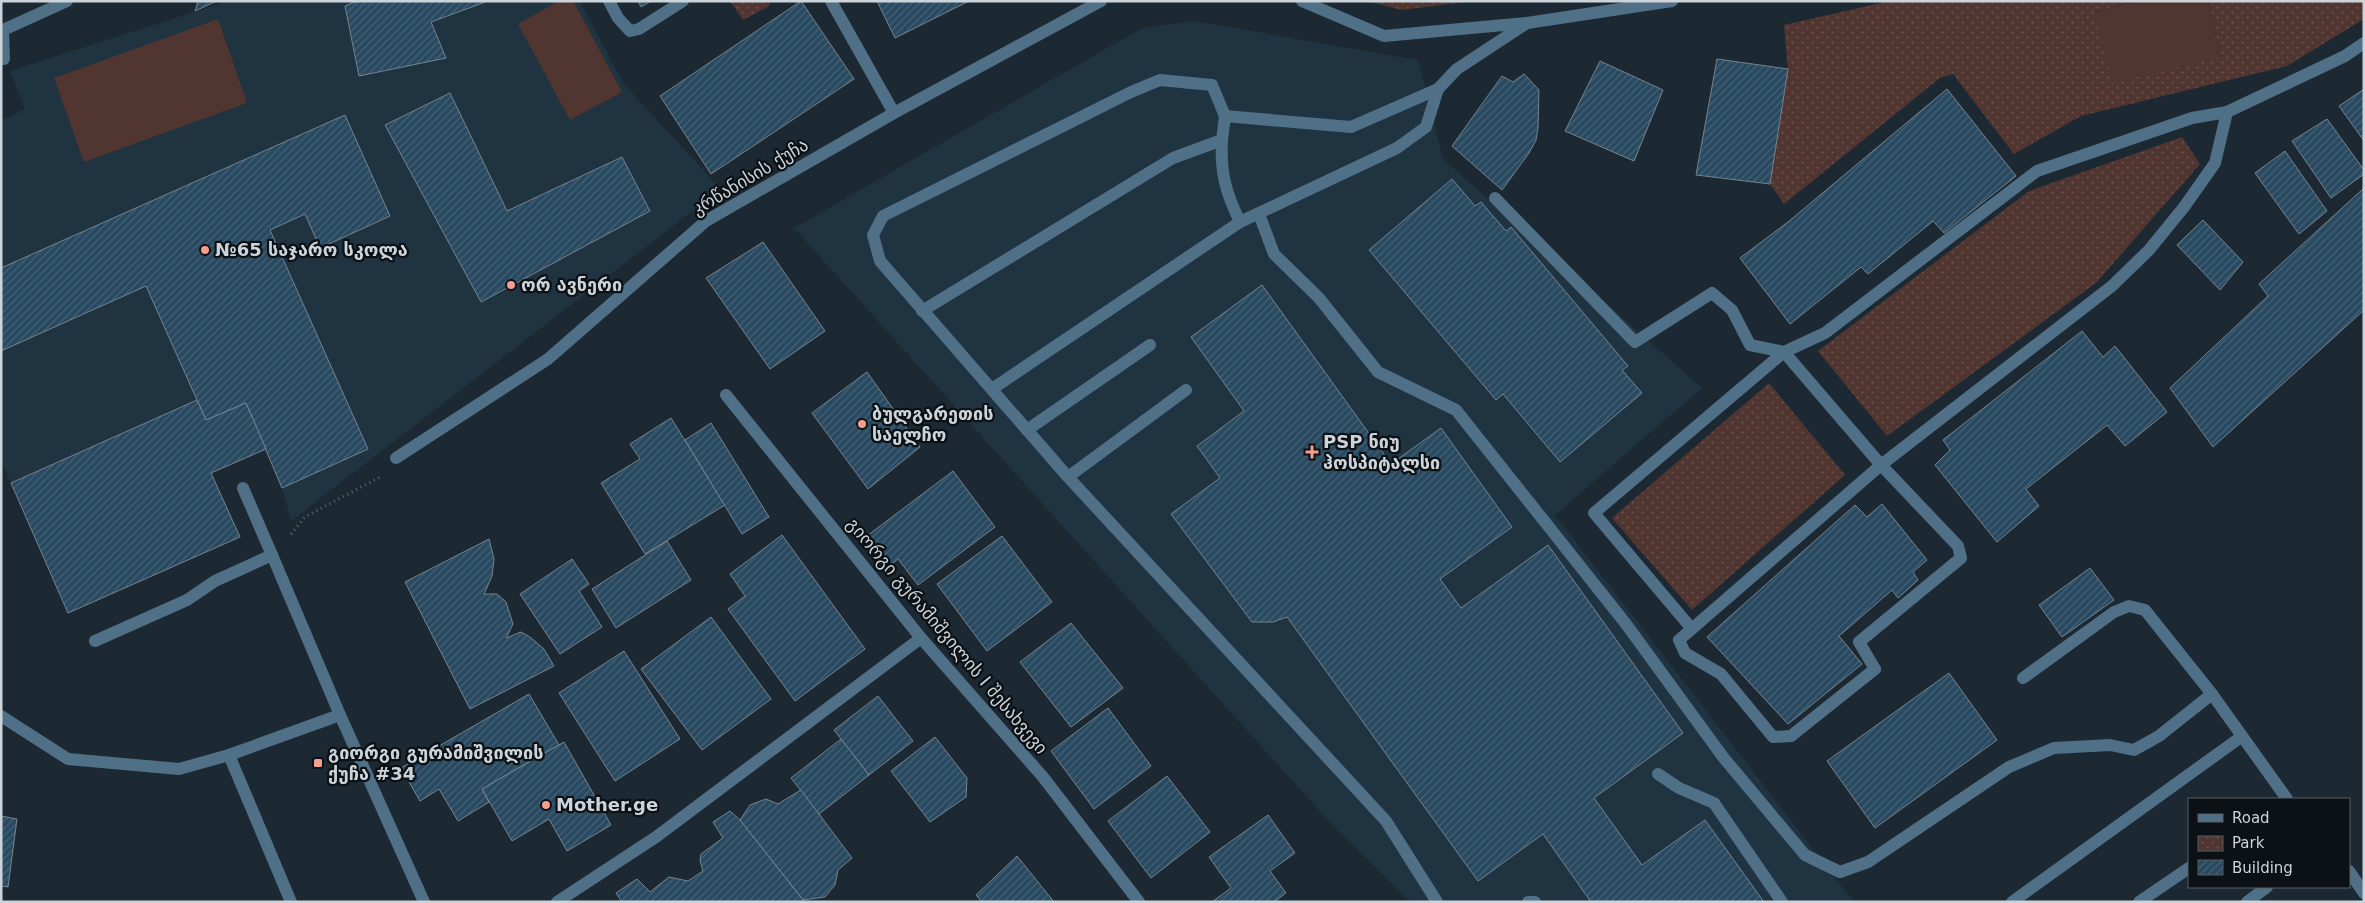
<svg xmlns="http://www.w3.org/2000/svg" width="2365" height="903" viewBox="0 0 2365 903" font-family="'DejaVu Sans','Noto Sans Georgian',sans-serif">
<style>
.built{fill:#203341}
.park{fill:url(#park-dots)}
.pitch{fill:#513530}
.building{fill:url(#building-hatch);stroke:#75848f}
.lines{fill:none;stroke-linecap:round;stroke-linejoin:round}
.path{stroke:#5e6a71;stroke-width:3;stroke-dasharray:1 4;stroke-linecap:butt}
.minor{stroke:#4f7087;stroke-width:12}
.poi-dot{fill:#f59d8f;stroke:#0c1115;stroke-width:2}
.labels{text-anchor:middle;stroke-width:4.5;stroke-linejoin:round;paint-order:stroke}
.street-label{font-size:18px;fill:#ccd4da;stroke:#0c1115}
.poi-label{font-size:18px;font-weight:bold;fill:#ccd4da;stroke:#0c1115;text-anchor:start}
</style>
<defs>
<pattern id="park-dots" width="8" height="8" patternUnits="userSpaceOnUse" patternTransform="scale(1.25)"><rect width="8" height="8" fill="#513530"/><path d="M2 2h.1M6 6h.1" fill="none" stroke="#69514d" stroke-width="1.8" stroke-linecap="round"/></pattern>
<pattern id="building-hatch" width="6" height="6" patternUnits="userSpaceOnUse" patternTransform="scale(1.25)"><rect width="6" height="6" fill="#284960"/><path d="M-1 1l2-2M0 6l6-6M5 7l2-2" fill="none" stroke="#466276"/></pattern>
</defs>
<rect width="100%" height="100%" fill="#1c2932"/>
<g class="built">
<polygon points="228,1 580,1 623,83 721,189 291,521 282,488 266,449 206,420 197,401 11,483 1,460 1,120 25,109 10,71"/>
<polygon points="1194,21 1418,60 1443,159 1702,388 1555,515 1854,902 1410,902 1334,827 794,228 1142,28"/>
</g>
<g class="park">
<polygon points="730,1 769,1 770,2 769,6 743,20"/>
<polygon points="1367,1 1473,1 1401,10"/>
<polygon points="1889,1 2137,1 2095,12 2221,57 2208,1 2364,1 2364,19 2287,66 2081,116 2014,154 1953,74 1940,78 1784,204 1770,184 1788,69 1784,25"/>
<polygon points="2182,137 2200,164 2096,283 1887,436 1818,351 2029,191"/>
<polygon points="1769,383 1845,475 1692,610 1612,518"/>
</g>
<g class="pitch">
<polygon points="559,1 573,1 622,92 570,120 518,24"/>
<polygon points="2137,1 2208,1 2221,57 2112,83 2095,12"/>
<polygon points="218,19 247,103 84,162 54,78"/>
</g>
<g class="building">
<polygon points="198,1 217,1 195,11"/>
<polygon points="357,1 488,1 431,22 446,58 359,76 345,6"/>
<polygon points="638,1 651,1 641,7"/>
<polygon points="801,1 854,79 711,174 660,96"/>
<polygon points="877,1 969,1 895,38"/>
<polygon points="1717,59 1788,69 1770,184 1696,175"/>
<polygon points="1600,61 1663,90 1634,161 1565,131"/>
<polygon points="1524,74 1539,90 1538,128 1536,140 1529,153 1502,190 1452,146 1502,76 1513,82"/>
<polygon points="1947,89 2016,176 1944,233 1933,221 1868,274 1861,267 1790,324 1740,258 1788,222"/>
<polygon points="2364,89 2364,141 2339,106"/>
<polygon points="450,93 507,211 622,157 650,211 481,302 385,125"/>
<polygon points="345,115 390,216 320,248 305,214 270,230 368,449 282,488 246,403 206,420 146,286 1,351 1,268"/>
<polygon points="2327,119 2364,170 2364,174 2331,198 2292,141"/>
<polygon points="2285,151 2327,211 2299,234 2255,173"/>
<polygon points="1452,179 1475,206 1481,202 1506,231 1511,227 1628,366 1622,370 1642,393 1560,462 1503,394 1496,400 1369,250"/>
<polygon points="2364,188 2364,310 2213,447 2170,388 2268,296 2259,284"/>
<polygon points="2203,220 2243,262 2220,290 2177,245"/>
<polygon points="763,242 825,331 770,369 706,278"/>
<polygon points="1262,285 1391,464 1441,428 1512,527 1440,579 1461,608 1548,545 1683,733 1594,798 1642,865 1705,820 1764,902 1591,902 1543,834 1478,881 1287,617 1273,622 1252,622 1171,514 1220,478 1197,446 1244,411 1191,337"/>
<polygon points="2082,331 2103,357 2115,346 2167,412 2125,446 2107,425 2026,489 2039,506 1997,542 1935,465 1950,450 1943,440"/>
<polygon points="867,372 920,447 868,489 812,413"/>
<polygon points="197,400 206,420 246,403 266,449 211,473 240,537 68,613 11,483"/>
<polygon points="671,418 725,505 645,554 601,483 640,459 630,444"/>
<polygon points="711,423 769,517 742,534 685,440"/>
<polygon points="953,471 995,527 918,585 898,559 886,569 863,539"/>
<polygon points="1882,504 1927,560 1913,572 1918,580 1898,598 1892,590 1839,636 1862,664 1788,724 1707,637 1855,505 1867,517"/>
<polygon points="782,535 865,649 795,701 728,609 745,596 730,574"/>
<polygon points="1002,536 1052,602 987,651 937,584"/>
<polygon points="489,539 494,559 492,576 484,594 497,594 506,602 513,624 506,638 521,632 530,637 544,649 554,666 470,709 405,582"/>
<polygon points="667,541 691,580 616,628 592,589"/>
<polygon points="572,559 589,584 579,591 602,627 560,654 520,594"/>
<polygon points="2090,568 2114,600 2062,637 2039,605"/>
<polygon points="711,617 771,699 702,750 641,669"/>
<polygon points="1071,623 1123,688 1071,727 1020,662"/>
<polygon points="624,651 680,739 615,781 559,693"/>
<polygon points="1949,673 1997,740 1875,828 1827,761"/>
<polygon points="529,694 559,745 482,789 489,802 458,821 439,789 420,801 401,768"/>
<polygon points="878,696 913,741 869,775 834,730"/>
<polygon points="1108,708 1151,766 1094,809 1051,751"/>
<polygon points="935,737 967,778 966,797 930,822 891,771"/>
<polygon points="841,739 869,775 819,814 791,778"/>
<polygon points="564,742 611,825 567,851 549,819 512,841 482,789"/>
<polygon points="1167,776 1210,832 1151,878 1108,821"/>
<polygon points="801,790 852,858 838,870 835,885 825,897 803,900 740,820 750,805 766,799 778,804"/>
<polygon points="730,811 740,820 803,900 801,902 622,902 616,893 637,879 650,892 669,877 688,881 703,871 700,861 701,854 723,838 713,822"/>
<polygon points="1268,815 1295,853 1270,871 1286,893 1274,902 1212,902 1231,888 1209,857"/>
<polygon points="1,816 17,819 8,887 1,886"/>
<polygon points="1017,856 1054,902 982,902 976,895"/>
</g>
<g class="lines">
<polyline class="path" points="291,534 305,517 380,477"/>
<g class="minor">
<polyline points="609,1 618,18 630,31 639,29 683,1"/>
<polyline points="831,1 894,113"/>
<polyline points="1302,1 1384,36 1527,23 1672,1"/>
<polyline points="4,59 3,30 67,1"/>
<polyline points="1225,116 1212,85 1160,80 1131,92 883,216 873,235 880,261 1068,477 1386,821 1437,902"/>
<path d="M 1222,140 C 1220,173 1226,193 1240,222"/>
<polyline points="1495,198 1635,342 1712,293 1732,310 1750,345 1784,352 1825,333 2037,171 2192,118 2227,112"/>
<polyline points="1259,214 1274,254 1319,298 1378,372 1456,410 1626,624 1723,757 1805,855 1840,872 1868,862 2009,767 2054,748 2110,745 2134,750 2159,736 2212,694 2287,799"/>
<polyline points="922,311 1173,158 1222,140 1225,116 1351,127 1438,89 1457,69 1527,23"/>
<polyline points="992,389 1240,222 1397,148 1426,127 1438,89"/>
<polyline points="726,395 921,638 1043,777 1139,902"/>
<polyline points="1027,430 1150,345"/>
<polyline points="396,458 548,359 706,221 894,113 1101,1"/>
<polyline points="1068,477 1186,390"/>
<polyline points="272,555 340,715 424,902"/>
<polyline points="1692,629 1594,513 1784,352 1881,465 1958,546 1961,558 1859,642 1875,669 1791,736 1773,737 1721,674 1685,653 1679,640 1881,465 2112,286 2149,250 2184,207 2215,163 2227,112 2345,56 2364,43"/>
<polyline points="95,641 187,600 215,581 272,555 243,488"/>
<polyline points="2023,678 2114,612 2129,606 2145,610 2212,694"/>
<polyline points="1,716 68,759 179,769 229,755 340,715"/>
<polyline points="229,755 291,902"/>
<polyline points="1658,774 1679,788 1714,803 1782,902"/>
<polyline points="2349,871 2364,893"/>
<polyline points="557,902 656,837 921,638"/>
<polyline points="1528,902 1535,902"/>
<polyline points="2012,902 2241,737"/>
<polyline points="2139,902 2189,868"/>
<polyline points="2247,902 2267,887"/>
</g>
</g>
<g class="poi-dot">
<circle cx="205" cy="250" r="5"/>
<circle cx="511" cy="285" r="5"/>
<circle cx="862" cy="424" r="5"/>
<path d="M1309.5 444.5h5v5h5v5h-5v5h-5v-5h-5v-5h5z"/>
<rect x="313" y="758" width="10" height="10" rx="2.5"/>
<circle cx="546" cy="805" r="5"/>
</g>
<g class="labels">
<g class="street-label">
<text transform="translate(750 177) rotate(-31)" y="6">კრწანისის ქუჩა</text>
<text transform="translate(947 636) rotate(50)" y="6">გიორგი გურამიშვილის I შესახვევი</text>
</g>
<g class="poi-label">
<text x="215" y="256">№65 საჯარო სკოლა</text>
<text x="521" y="291">ორ ავნერი</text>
<text x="872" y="420">ბულგარეთის<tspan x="872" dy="21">საელჩო</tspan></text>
<text x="1323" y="448">PSP ნიუ<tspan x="1323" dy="21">ჰოსპიტალსი</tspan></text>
<text x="328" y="759">გიორგი გურამიშვილის<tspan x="328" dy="21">ქუჩა #34</tspan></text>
<text x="556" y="811">Mother.ge</text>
</g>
</g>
<rect width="2365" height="903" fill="none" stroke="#ccd4da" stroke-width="5"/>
<rect x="2188" y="798" width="162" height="90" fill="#0c1115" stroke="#595f64"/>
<rect x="2198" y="814" width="25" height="8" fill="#4f7087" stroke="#595f64"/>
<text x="2232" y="823" font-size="15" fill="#ccd4da">Road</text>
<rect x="2198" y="836" width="25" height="15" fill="url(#park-dots)" stroke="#595f64"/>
<text x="2232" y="848" font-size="15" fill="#ccd4da">Park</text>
<rect x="2198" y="860" width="25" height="15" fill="url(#building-hatch)" stroke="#595f64"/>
<text x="2232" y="873" font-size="15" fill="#ccd4da">Building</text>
</svg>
